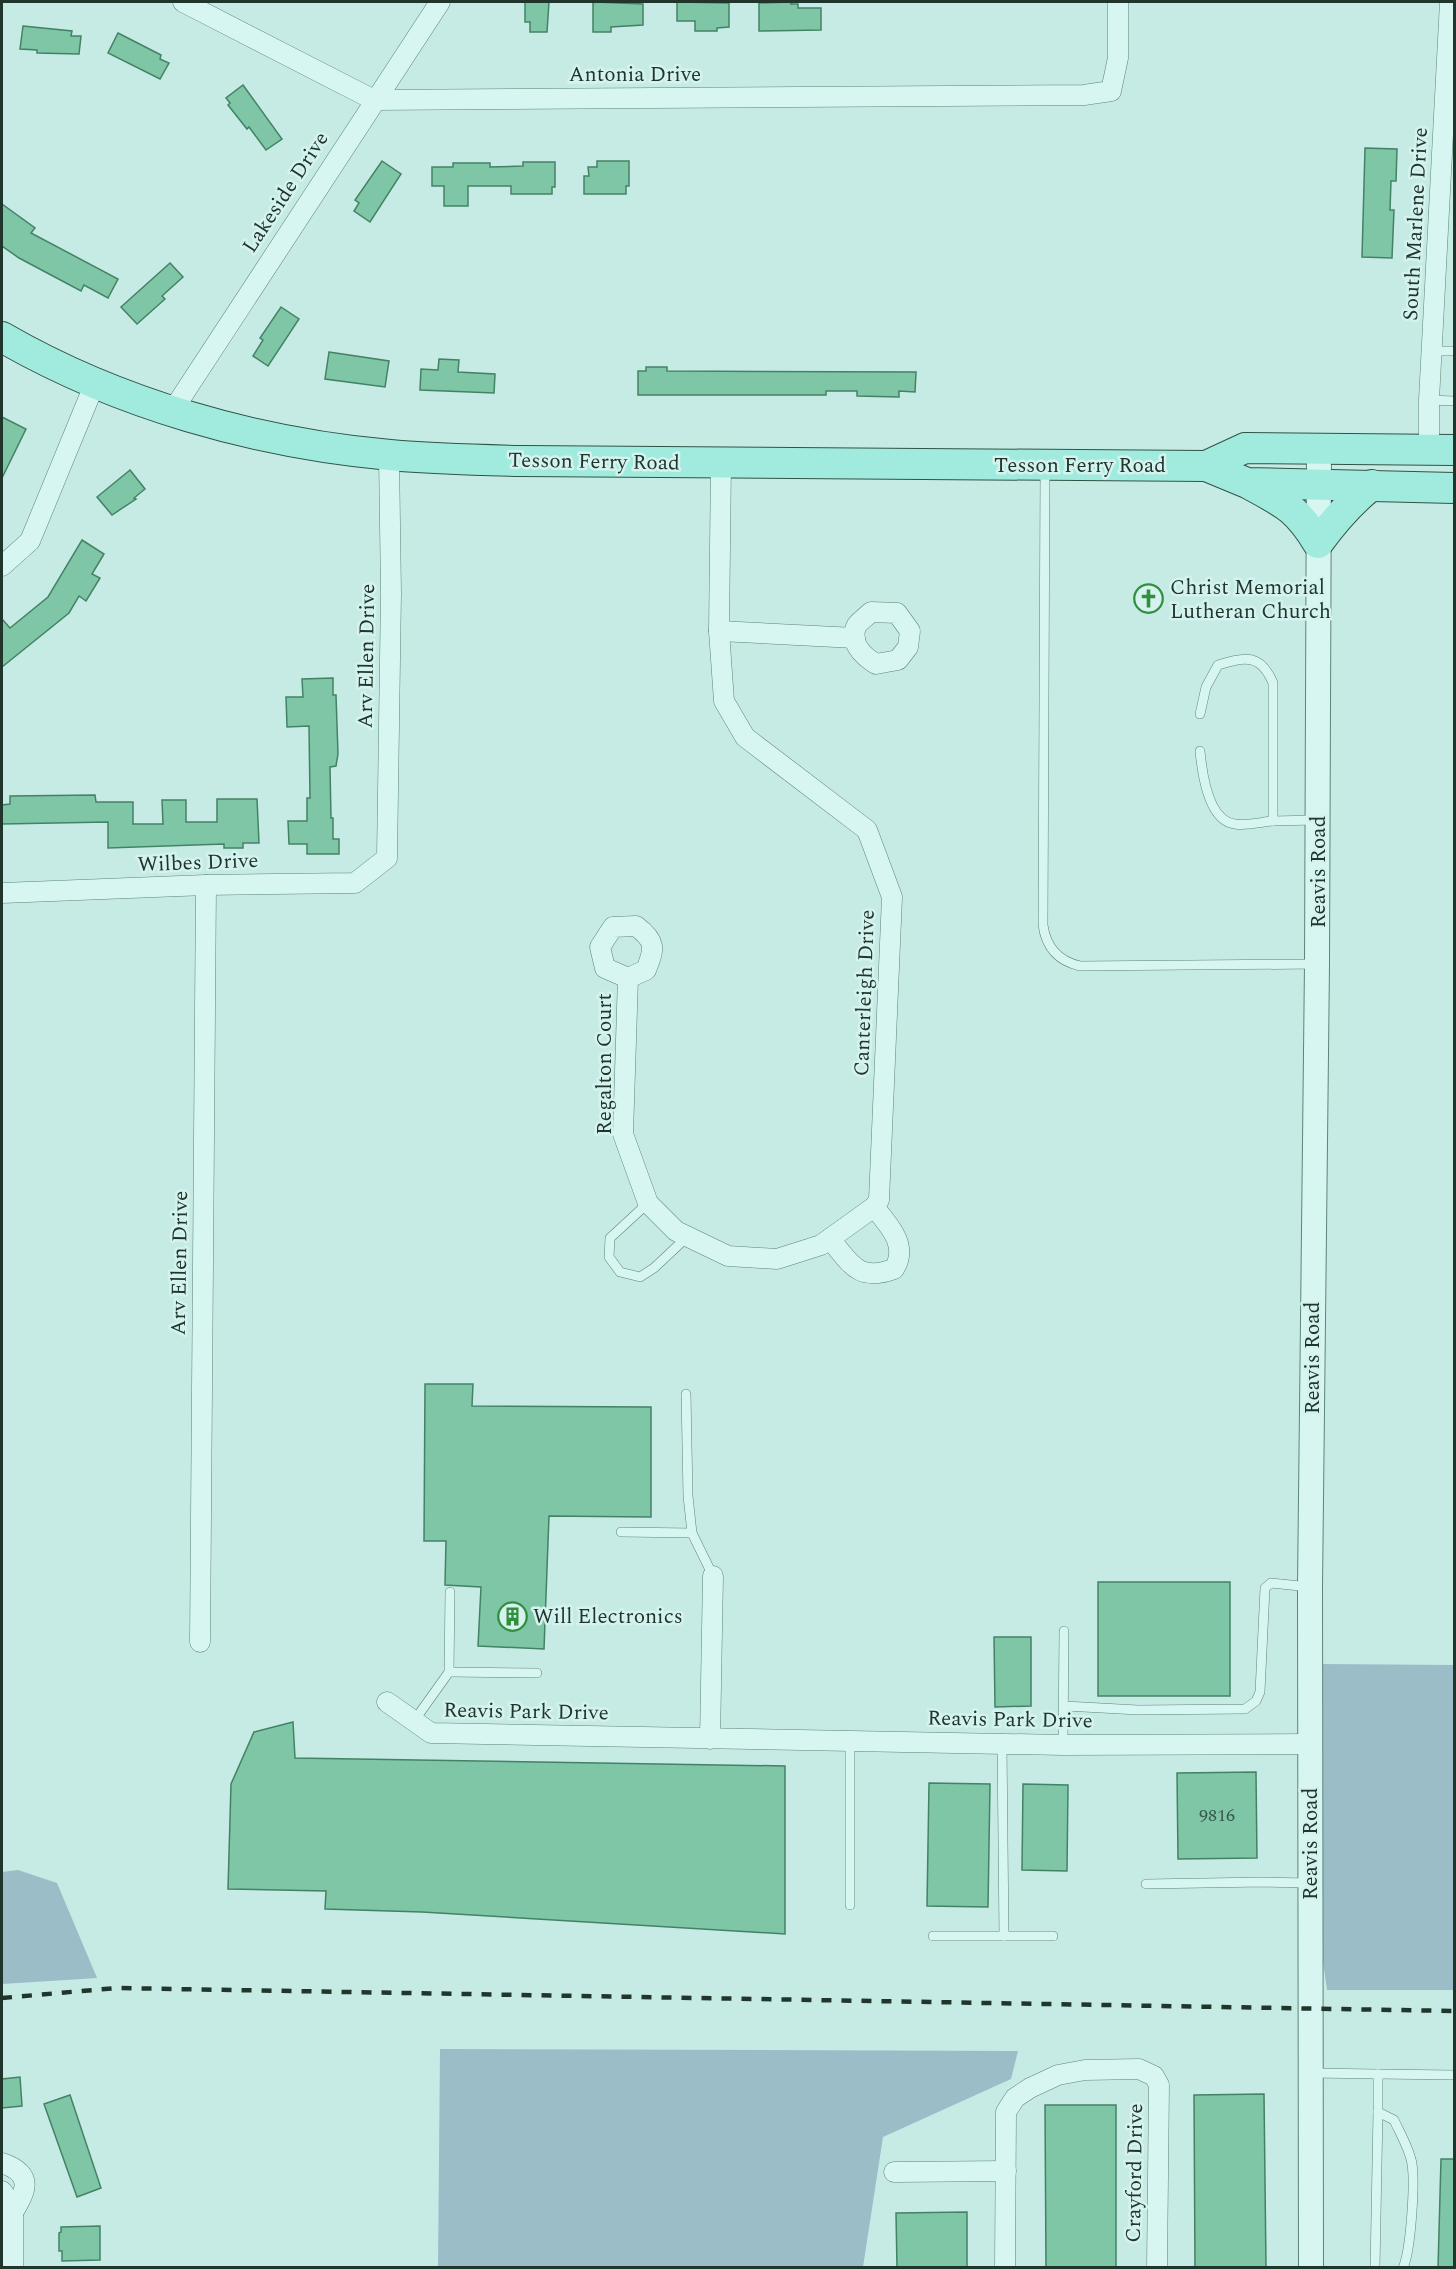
<svg xmlns="http://www.w3.org/2000/svg" width="1456" height="2269" viewBox="0 0 1456 2269" font-family="Spectral,serif">
<style>
.green{fill:#9abdc8}
.building{fill:#7ec6a6;stroke:#448265;stroke-width:1.5}
.lines{fill:none;stroke-linecap:round;stroke-linejoin:round}
.service-casing{stroke:#5d8577;stroke-width:10}
.minor-casing{stroke:#5d8577;stroke-width:21}
.tertiary-casing{stroke:#5d8577;stroke-width:26}
.primary-casing{stroke:#315345;stroke-width:32}
.service{stroke:#d8f6f1;stroke-width:9}
.minor{stroke:#d8f6f1;stroke-width:20}
.tertiary{stroke:#d8f6f1;stroke-width:24}
.primary{stroke:#a0ebde;stroke-width:30}
.rail{stroke:#20362d;stroke-width:4.5;stroke-dasharray:10 10;stroke-linecap:butt}
.labels{text-anchor:middle;stroke-width:5;stroke-linejoin:round;paint-order:stroke}
.number-label{font-size:18px;fill:#385a4b}
.street-label{font-size:21px;fill:#20362d;stroke:#d5f3ee}
.poi-label{font-size:21px;fill:#20362d;stroke:#d5f3ee;text-anchor:start}
</style>
<rect width="100%" height="100%" fill="#c6ebe5"/>
<g class="green">
<polygon points="1322,1664 1454,1665 1454,1990 1327,1990 1322,1954"/>
<polygon points="18,1870 57,1883 97,1978 2,1984 2,1872"/>
<polygon points="440,2049 1018,2051 1011,2079 883,2137 863,2267 438,2268"/>
</g>
<g class="building">
<polygon points="525,2 549,2 547,32 530,32 530,22 525,22"/>
<polygon points="595,2 643,4 643,25 611,27 611,32 593,32 593,3"/>
<polygon points="677,2 729,3 729,27 717,28 717,31 695,31 695,21 677,21"/>
<polygon points="792,2 791,4 798,4 798,8 821,8 821,30 759,31 759,3"/>
<polygon points="23,26 72,31 71,36 81,36 79,54 37,53 37,50 20,49"/>
<polygon points="118,33 161,55 160,59 169,63 160,79 108,53"/>
<polygon points="243,85 282,139 266,150 249,127 247,129 228,105 230,103 226,98"/>
<polygon points="1365,148 1397,149 1396,181 1391,181 1390,210 1394,210 1392,258 1362,257"/>
<polygon points="382,161 401,174 370,222 354,211 359,203 355,200"/>
<polygon points="597,161 629,161 629,186 626,186 626,194 584,194 584,176 589,176 588,167 597,167"/>
<polygon points="523,162 555,162 555,187 552,187 552,194 511,194 511,186 468,186 468,206 444,206 444,186 432,186 432,167 453,167 453,163 490,163 490,167 523,166"/>
<polygon points="2,204 35,228 31,233 118,279 108,298 84,285 81,291 19,258 2,246"/>
<polygon points="170,263 183,277 162,296 165,299 137,324 121,307"/>
<polygon points="281,307 299,319 268,366 253,356 263,340 260,338"/>
<polygon points="329,352 389,361 385,387 325,379"/>
<polygon points="439,359 459,360 458,372 495,374 494,393 420,390 421,369 438,370"/>
<polygon points="646,367 667,367 667,371 916,372 915,392 899,391 899,397 857,396 857,391 826,391 826,395 638,395 638,371 646,371"/>
<polygon points="2,417 26,429 2,478"/>
<polygon points="130,470 145,489 134,498 136,499 112,515 97,497"/>
<polygon points="82,540 104,554 92,574 100,578 86,601 79,596 69,613 2,667 2,619 10,628 48,597"/>
<polygon points="333,678 333,695 336,695 338,754 336,766 330,767 331,818 333,818 333,839 339,839 339,854 307,854 307,844 289,844 288,821 307,821 307,798 310,798 309,726 287,727 286,697 303,697 302,679"/>
<polygon points="95,795 96,802 133,802 133,824 163,824 162,800 186,800 186,822 217,822 217,799 257,799 259,843 243,843 243,848 224,848 224,844 108,848 108,822 2,824 2,805 10,804 10,796"/>
<polygon points="425,1384 473,1384 472,1406 651,1407 651,1517 549,1516 544,1649 478,1646 481,1587 445,1585 446,1541 424,1541"/>
<rect x="1098" y="1582" width="132" height="114"/>
<polygon points="994,1637 1031,1637 1031,1706 995,1707"/>
<polygon points="293,1722 295,1758 785,1766 785,1934 422,1912 325,1909 326,1891 228,1889 231,1784 254,1732"/>
<polygon points="1256,1772 1257,1858 1178,1859 1177,1773"/>
<polygon points="929,1783 990,1784 988,1907 927,1906"/>
<polygon points="1023,1784 1068,1785 1067,1871 1022,1870"/>
<polygon points="20,2077 22,2106 2,2108 2,2079"/>
<polygon points="1264,2094 1266,2268 1195,2268 1194,2095"/>
<polygon points="70,2095 101,2188 77,2197 44,2104"/>
<polygon points="1045,2105 1116,2105 1116,2268 1046,2268"/>
<polygon points="1441,2159 1455,2159 1455,2268 1438,2268"/>
<polygon points="967,2212 967,2268 897,2268 896,2213"/>
<polygon points="100,2226 100,2260 62,2261 62,2251 59,2251 59,2233 61,2232 61,2227"/>
</g>
<g class="lines">
<defs>
<g id="service">
<polyline points="1432,351 1454,351"/>
<polyline points="1429,400 1454,401"/>
<path d="M 1045,470 L 1043,925 C 1046,947 1058,961 1080,966 L 1316,964"/>
<path d="M 1200,751 C 1202,772 1208,821 1235,824 C 1246,826 1261,822 1273,821 L 1273,683 C 1261,654 1245,656 1218,665 L 1206,687 L 1200,714"/>
<polyline points="1273,821 1316,820"/>
<polyline points="648,1203 610,1238 609,1257 620,1272 640,1277 654,1268 687,1237"/>
<polyline points="686,1394 688,1496 692,1533 713,1576"/>
<polyline points="621,1532 692,1533"/>
<polyline points="449,1672 537,1673"/>
<polyline points="1065,1706 1138,1710 1245,1709 1256,1701 1260,1692 1265,1588 1271,1583 1310,1587"/>
<polyline points="414,1721 449,1672 450,1592"/>
<polyline points="850,1741 850,1905"/>
<polyline points="1002,1744 1004,1936"/>
<polyline points="1063,1745 1064,1631"/>
<polyline points="1146,1884 1263,1882 1308,1883"/>
<polyline points="933,1936 1053,1936"/>
<path d="M 1313,2073 L 1378,2074 L 1378,2112 L 1394,2120 C 1400,2133 1410,2150 1412,2164 C 1415,2183 1411,2250 1403,2268"/>
<polyline points="1378,2074 1454,2075"/>
<polyline points="1375,2268 1378,2112"/>
</g>
<g id="minor">
<polyline points="183,2 374,100 1084,95 1111,91 1118,58 1118,2"/>
<polyline points="173,410 440,2"/>
<polyline points="1429,450 1429,400 1450,2"/>
<polyline points="2,566 30,541 95,383"/>
<path d="M 871,612 L 897,613 L 910,631 L 908,647 L 898,660 L 876,664 C 863,656 848,642 857,625 C 860,621 867,616 871,612 Z"/>
<polyline points="719,631 855,638"/>
<polyline points="2,893 206,885 355,883 387,858 391,593 389,455"/>
<path d="M 636,926 C 656,941 655,948 646,970 L 628,978 L 605,968 L 600,947 L 613,927 Z"/>
<polyline points="628,978 623,1134 648,1203 676,1231 728,1256 777,1259 821,1245 874,1207 879,1200 892,897 867,830 745,737 724,701 719,631 721,463"/>
<path d="M 830,1239 C 851,1264 858,1282 894,1269 C 909,1246 889,1225 874,1207"/>
<polyline points="200,1642 206,885"/>
<polyline points="387,1702 431,1733 1063,1745 1310,1744"/>
<polyline points="710,1739 713,1576"/>
<path d="M 2,2163 C 34,2174 27,2190 12,2214"/>
<polyline points="894,2172 1006,2171"/>
<polyline points="2,2191 13,2207 13,2268"/>
<polyline points="1005,2268 1006,2112 1015,2098 1030,2088 1058,2075 1085,2070 1139,2069 1154,2076 1159,2085 1157,2268"/>
</g>
<polyline id="tertiary" points="1311,2268 1310,1587 1317,964 1319,448"/>
<g id="primary">
<path d="M 2,337 C 118,404 256,443 390,455 C 434,459 478,460 522,461 L 1206,466 L 1247,483 L 1454,488"/>
<polyline points="1206,466 1245,448 1454,450"/>
<path d="M 1251,485 C 1286,504 1297,509 1318,543 C 1334,521 1350,502 1372,485"/>
</g>
</defs>
<use href="#service" class="service-casing"/>
<use href="#minor" class="minor-casing"/>
<use href="#tertiary" class="tertiary-casing"/>
<use href="#primary" class="primary-casing"/>
<use href="#service" class="service"/>
<use href="#minor" class="minor"/>
<use href="#tertiary" class="tertiary"/>
<use href="#primary" class="primary"/>
<polyline class="rail" points="2,1998 116,1988 1454,2011"/>
</g>
<defs>
<symbol id="church-ring" viewBox="-11 -11 22 22"><circle r="9.5" fill="#d5f3ee" stroke="#318f3d" stroke-width="1.5"/><path d="M-1.2-6h2.4v3.5h3.3v2.4h-3.3V6h-2.4V-.1h-3.3v-2.4h3.3Z" fill="#318f3d"/></symbol>
<symbol id="building-ring" viewBox="-11 -11 22 22"><circle r="9.5" fill="#d5f3ee" stroke="#318f3d" stroke-width="1.5"/><path d="M-4-6H4V6H1V3H-1V6H-4ZM-2.5-4.3h1.7v1.8h-1.7ZM.8-4.3h1.7v1.8H.8ZM-2.5-1h1.7V.8h-1.7ZM.8-1h1.7V.8H.8Z" fill="#318f3d"/></symbol>
</defs>
<g fill-rule="evenodd">
<use href="#church-ring" x="1132" y="582" width="33" height="33"/>
<use href="#building-ring" x="496" y="1600" width="33" height="33"/>
</g>
<g class="labels">
<g class="number-label">
<text x="1217" y="1821">9816</text>
</g>
<g class="street-label">
<text x="635" y="81">Antonia Drive</text>
<text transform="translate(285 192) rotate(-57)" y="7">Lakeside Drive</text>
<text transform="translate(1415 224) rotate(-87)" y="7">South Marlene Drive</text>
<text transform="translate(594 461) rotate(1)" y="7">Tesson Ferry Road</text>
<text x="1080" y="472">Tesson Ferry Road</text>
<text transform="translate(366 656) rotate(-89)" y="7">Arv Ellen Drive</text>
<text transform="translate(198 862) rotate(-2)" y="7">Wilbes Drive</text>
<text transform="translate(1318 872) rotate(-90)" y="7">Reavis Road</text>
<text transform="translate(864 993) rotate(-88)" y="7">Canterleigh Drive</text>
<text transform="translate(604 1064) rotate(-90)" y="7">Regalton Court</text>
<text transform="translate(179 1263) rotate(-89)" y="7">Arv Ellen Drive</text>
<text transform="translate(1312 1358) rotate(-90)" y="7">Reavis Road</text>
<text transform="translate(526 1711) rotate(1)" y="7">Reavis Park Drive</text>
<text transform="translate(1010 1719) rotate(1)" y="7">Reavis Park Drive</text>
<text transform="translate(1310 1844) rotate(-90)" y="7">Reavis Road</text>
<text transform="translate(1134 2173) rotate(-89)" y="7">Crayford Drive</text>
</g>
<g class="poi-label">
<text x="1170" y="594">Christ Memorial<tspan x="1170" dy="24">Lutheran Church</tspan></text>
<text x="533" y="1623">Will Electronics</text>
</g>
</g>
<rect width="1456" height="2269" fill="none" stroke="#20362d" stroke-width="6"/>
</svg>
